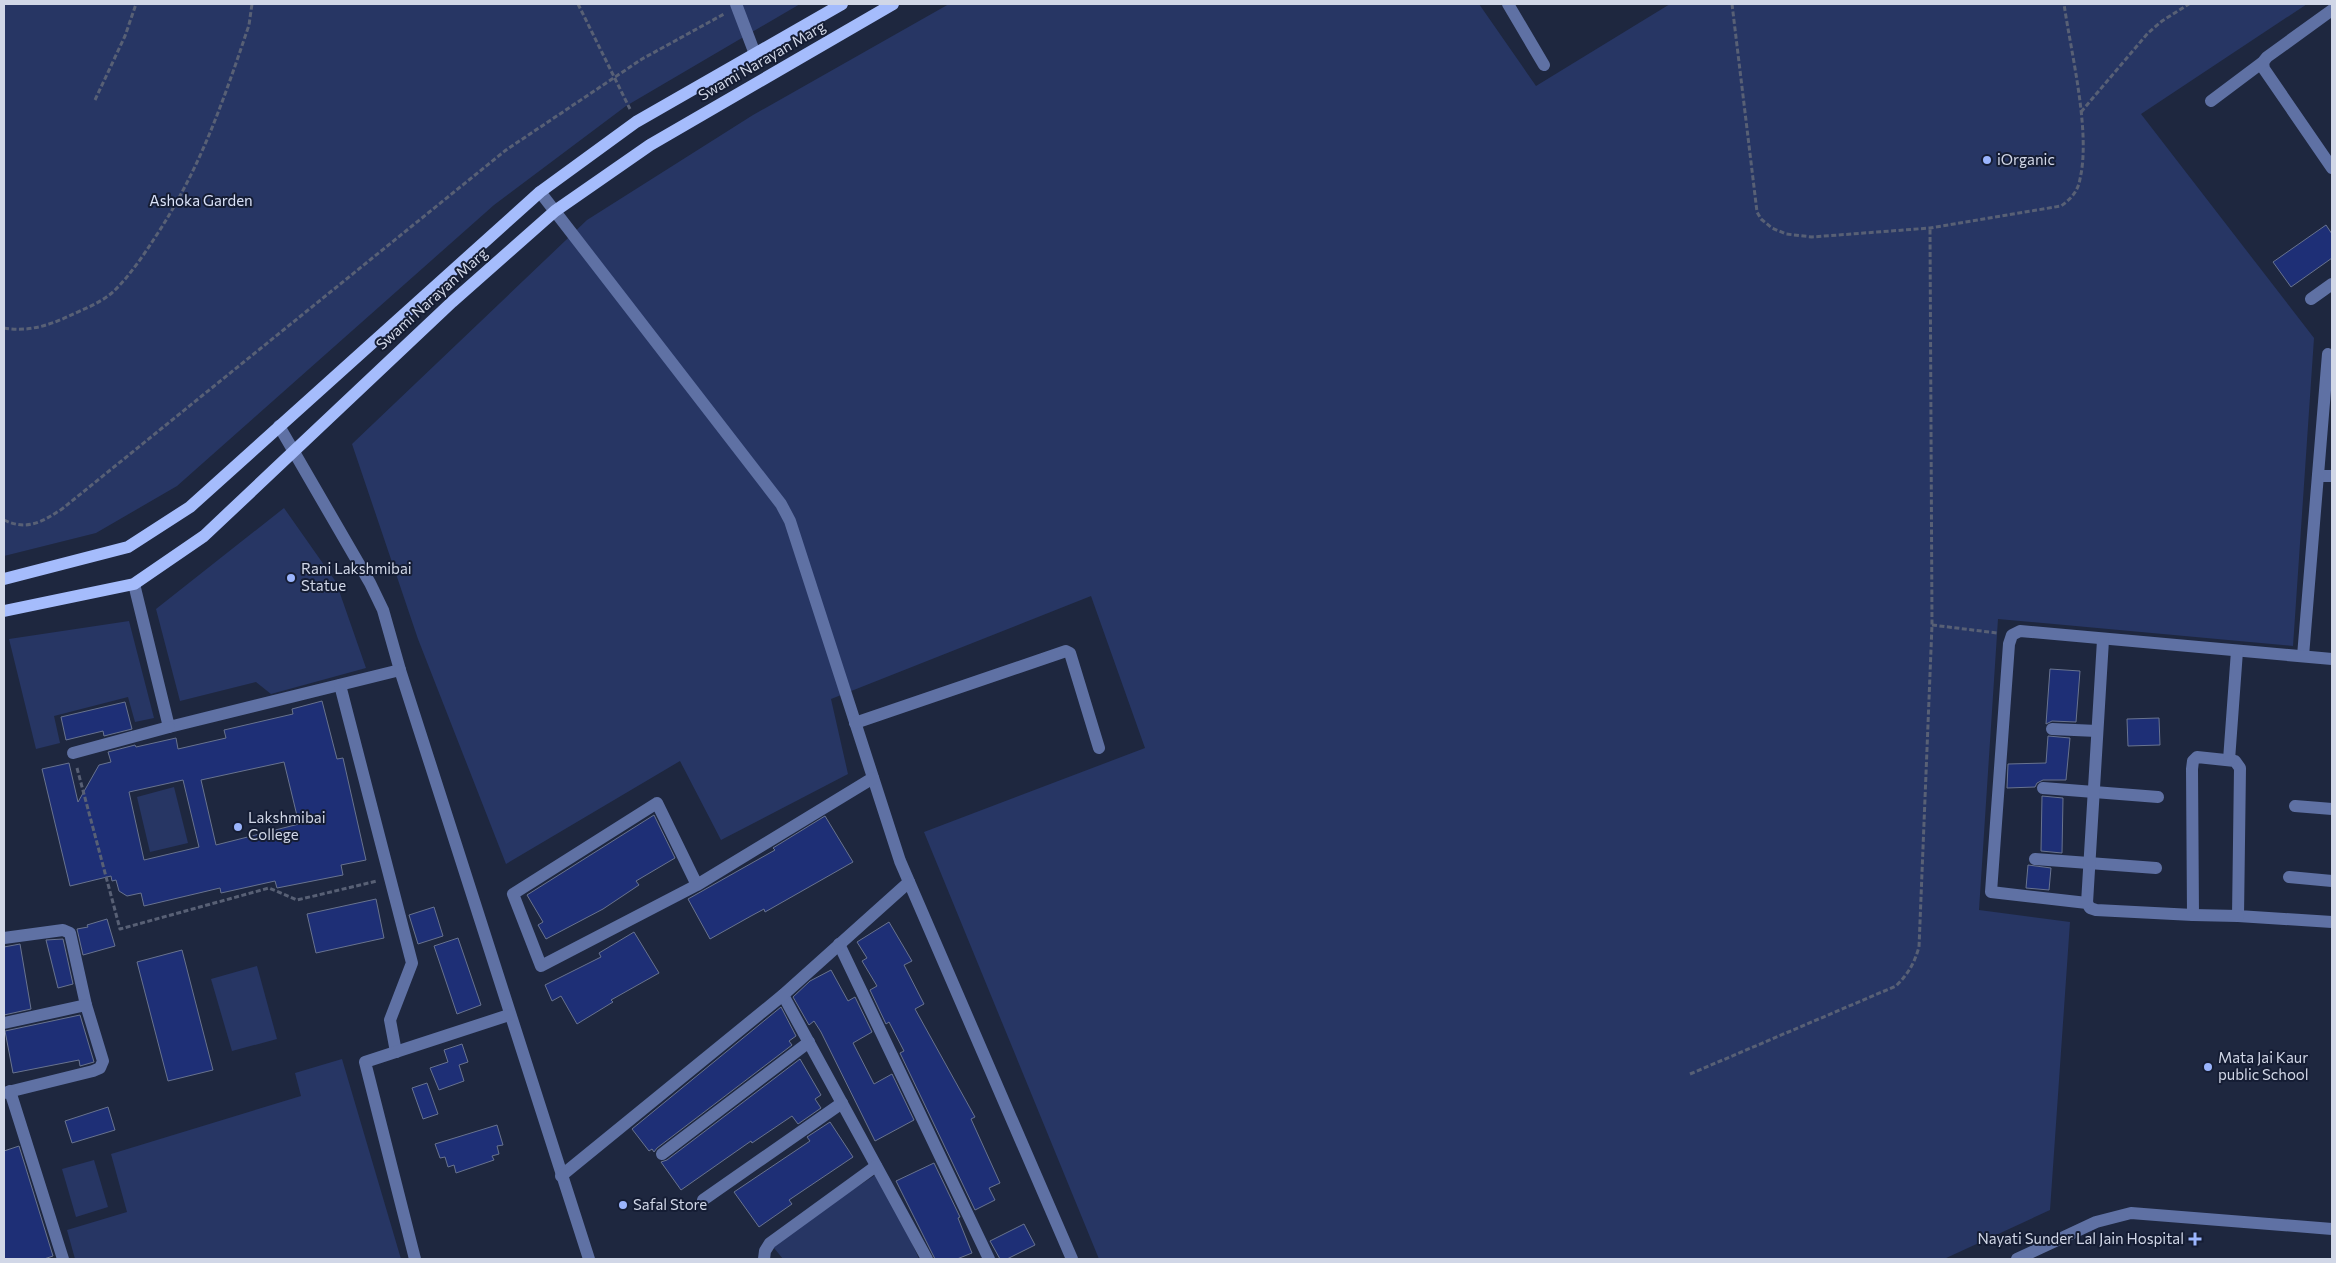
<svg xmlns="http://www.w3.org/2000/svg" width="2336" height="1263" viewBox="0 0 2336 1263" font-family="Commissioner,sans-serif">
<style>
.green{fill:#273664}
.building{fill:#1e2f76;stroke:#68738f;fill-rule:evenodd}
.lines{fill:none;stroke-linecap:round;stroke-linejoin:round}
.path{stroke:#586075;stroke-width:3;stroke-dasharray:5 2.5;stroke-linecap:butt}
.minor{stroke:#5f71a4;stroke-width:12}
.major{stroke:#a5bcfc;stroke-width:12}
.poi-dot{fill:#9bb5fd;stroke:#151d34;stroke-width:2}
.labels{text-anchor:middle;stroke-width:4;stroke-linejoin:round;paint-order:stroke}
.street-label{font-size:15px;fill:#d1d7e7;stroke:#151d34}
.poi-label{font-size:15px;fill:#d1d7e7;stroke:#151d34;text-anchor:start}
.park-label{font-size:15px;fill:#dae2f8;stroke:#151d34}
</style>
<rect width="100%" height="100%" fill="#1e273f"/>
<g class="green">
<polygon points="4,4 800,4 626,106 494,205 177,486 96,533 4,556"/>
<polygon points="949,4 1479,4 1536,86 1670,4 2307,4 2141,114 2314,338 2293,646 1998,619 1979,910 2070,922 2050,1210 1944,1259 1099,1259 924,832 1145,748 1091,596 831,699 848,774 721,840 680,761 506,864 418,639 352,444 587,220 753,115"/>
<polygon points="284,508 336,582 366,668 271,694 256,682 180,701 156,609"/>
<polygon points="129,621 154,718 135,722 128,697 54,716 60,743 36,749 9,639"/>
<polygon points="174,787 188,843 150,852 137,797"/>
<polygon points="257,966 277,1039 232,1051 211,979"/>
<polygon points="342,1059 401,1259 75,1259 67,1230 127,1212 111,1154 301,1096 295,1073"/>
<polygon points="94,1160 108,1207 76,1217 62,1169"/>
<polygon points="880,1172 919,1259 783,1259 770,1243"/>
</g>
<g class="building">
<polygon points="2326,225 2332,234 2332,258 2291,287 2273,262"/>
<polygon points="2050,669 2080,671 2076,722 2052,721 2046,724"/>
<path d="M 322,701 L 337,759 L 343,758 L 366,860 L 341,865 L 343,875 L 277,888 L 275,881 L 221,893 L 220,888 L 144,906 L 141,893 L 127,896 L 119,891 L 116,880 L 112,881 L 111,876 L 70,886 L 42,769 L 69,763 L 78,802 L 99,765 L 111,762 L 108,752 L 135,745 L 136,747 L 176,738 L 178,749 L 226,738 L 224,730 L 293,714 L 292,709 ZM 284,762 L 299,824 L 216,845 L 201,780 ZM 183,780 L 199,847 L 144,860 L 129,792 Z"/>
<polygon points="125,702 132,729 104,736 103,731 66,740 61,717"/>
<polygon points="2159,718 2160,745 2128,746 2127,719"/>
<polygon points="2048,736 2070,738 2066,780 2043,780 2037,783 2035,787 2007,788 2008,764 2046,763"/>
<polygon points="2042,796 2063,798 2062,853 2041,851"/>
<polygon points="654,815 675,858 636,881 639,885 603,909 546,939 538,925 543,922 527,895"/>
<polygon points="825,816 853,862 765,912 764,909 751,916 710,939 688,899 775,850 773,848"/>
<polygon points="2028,865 2051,868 2049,890 2026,888"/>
<polygon points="376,899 384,938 316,953 307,914"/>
<polygon points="434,907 443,936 418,944 409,915"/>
<polygon points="107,919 115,946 83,955 77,929 88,927 87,925"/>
<polygon points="889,922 912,961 904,965 924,1004 915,1009 975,1117 971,1119 1000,1183 989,1188 995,1200 975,1210 900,1053 904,1051 889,1022 886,1024 870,990 877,986 862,961 867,958 857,942"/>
<polygon points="634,932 659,973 611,1000 613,1002 577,1024 561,996 552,1001 545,985 601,957 599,953"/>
<polygon points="458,938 481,1005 457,1014 434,946"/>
<polygon points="63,939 73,984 58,988 46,940"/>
<polygon points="20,944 31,1009 4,1015 4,947"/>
<polygon points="182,950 213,1070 168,1081 137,962"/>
<polygon points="831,970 848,1001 855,997 872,1032 853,1043 874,1084 892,1074 914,1120 875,1141 821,1032 814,1021 809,1025 793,997 810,981"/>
<polygon points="781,1007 796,1036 789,1041 792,1045 657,1148 654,1152 652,1149 649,1151 632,1129"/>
<polygon points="80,1015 94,1062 80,1066 79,1060 13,1073 5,1031"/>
<polygon points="462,1044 468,1062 459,1065 464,1081 439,1090 430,1068 448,1062 444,1050"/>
<polygon points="800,1059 821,1095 815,1099 821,1108 798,1124 792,1116 752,1143 751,1141 681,1190 661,1162 667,1160"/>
<polygon points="427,1083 438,1114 423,1119 412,1088"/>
<polygon points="108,1107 115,1130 72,1143 65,1121"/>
<polygon points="830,1122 853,1157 789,1200 792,1204 759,1227 734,1192 810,1141 807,1137"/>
<polygon points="497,1125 503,1145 497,1146 499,1154 492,1156 494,1160 456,1173 454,1165 448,1167 445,1157 440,1158 435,1144"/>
<polygon points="19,1146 53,1256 44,1259 4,1259 4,1151"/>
<polygon points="934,1163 960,1217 958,1218 972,1253 957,1259 935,1259 896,1181"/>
<polygon points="1024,1224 1035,1245 1007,1259 1000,1259 990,1241"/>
</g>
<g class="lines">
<g class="path">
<polyline points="578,4 630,109"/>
<path d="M 1732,4 L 1757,212 L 1761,219 L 1772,228 L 1786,234 L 1812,237 L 1930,228 L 2061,206 C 2071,199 2078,191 2080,179 C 2091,132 2071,53 2064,4"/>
<polyline points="95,100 125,36 136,4"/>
<polyline points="2081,112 2148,33 2162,21 2189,4"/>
<path d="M 4,328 C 27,332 48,326 69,316 C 84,309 103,302 115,290 C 130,275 143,256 154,239 C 200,170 223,102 249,25 L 252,4"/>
<path d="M 4,520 C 27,531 42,522 62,509 L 506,150 L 642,59 L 724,14"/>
<polyline points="1932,625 1997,633"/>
<polyline points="77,768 120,929 269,888 297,900 377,881"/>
<path d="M 1690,1074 L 1896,986 C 1908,974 1914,964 1919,947 L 1932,625 L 1930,228"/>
</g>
<g class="minor">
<polyline points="736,4 755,54"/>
<polyline points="1508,4 1544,65"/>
<polyline points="2263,62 2264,69 2332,168"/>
<polyline points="2211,101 2263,62 2267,57 2332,10"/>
<polyline points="540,192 781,504 790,521 900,861 1072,1259"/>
<polyline points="2311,299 2332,284"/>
<polyline points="279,426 370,583 383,610 400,670 589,1259"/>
<polyline points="2318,476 2332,476"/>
<polyline points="134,584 169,727 400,670"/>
<polyline points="2303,656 2328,354"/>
<polyline points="2332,659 2020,631 2012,635 2009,644 1991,892 2087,903 2090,908 2096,910 2193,915 2192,769 2193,761 2197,757 2235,761 2240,768 2238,916 2332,922"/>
<polyline points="340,685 412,963 390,1020 396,1052"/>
<polyline points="855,723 1066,651 1070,653 1099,748"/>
<polyline points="2052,729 2097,731"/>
<polyline points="73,753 169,727"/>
<polyline points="2229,760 2237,651"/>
<polyline points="2043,788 2158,797"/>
<polyline points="2295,806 2332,809"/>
<polyline points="2035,859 2156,868"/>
<polyline points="2289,877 2332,881"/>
<polyline points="697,885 657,803 513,894 541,966 697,885 873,778"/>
<polyline points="2087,903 2103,640"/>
<polyline points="2193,915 2238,916"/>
<polyline points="4,938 63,930 70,933 86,1005 103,1061 100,1068 93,1071 4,1093"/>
<polyline points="839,944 989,1259"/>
<polyline points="783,995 927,1259"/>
<polyline points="4,1023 86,1005"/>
<polyline points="10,1091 63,1259"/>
<polyline points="662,1154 809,1042"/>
<polyline points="561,1176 783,995 909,882"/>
<polyline points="703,1200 842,1103"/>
<polyline points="415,1259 365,1062 509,1015"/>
<polyline points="764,1259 765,1251 770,1243 876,1166"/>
<polyline points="2017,1259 2096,1222 2131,1213 2332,1229"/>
</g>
<g class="major">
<polyline points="4,579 128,547 190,507 540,192 636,122 842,4"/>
<polyline points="4,611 134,584 204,536 452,302 555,211 650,145 893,4"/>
</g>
</g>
<g class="poi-dot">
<circle cx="1987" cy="160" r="5"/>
<circle cx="291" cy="578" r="5"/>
<circle cx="238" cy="827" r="5"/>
<circle cx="2208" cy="1067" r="5"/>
<circle cx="623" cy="1205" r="5"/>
<path d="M2192.5 1231.5h5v5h5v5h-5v5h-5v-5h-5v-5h5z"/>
</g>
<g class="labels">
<g class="street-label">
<text transform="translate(762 61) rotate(-30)" y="5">Swami Narayan Marg</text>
<text transform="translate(432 299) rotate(-42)" y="5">Swami Narayan Marg</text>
</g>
<g class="poi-label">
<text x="1997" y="165">iOrganic</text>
<text x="301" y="574">Rani Lakshmibai<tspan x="301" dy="17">Statue</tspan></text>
<text x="248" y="823">Lakshmibai<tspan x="248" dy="17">College</tspan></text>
<text x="2218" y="1063">Mata Jai Kaur<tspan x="2218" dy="17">public School</tspan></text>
<text x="633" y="1210">Safal Store</text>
<text x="2184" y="1244" text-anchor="end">Nayati Sunder Lal Jain Hospital</text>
</g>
<g class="park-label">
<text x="201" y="206">Ashoka Garden</text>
</g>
</g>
<rect width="2336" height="1263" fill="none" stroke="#d1d7e7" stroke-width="10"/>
</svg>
